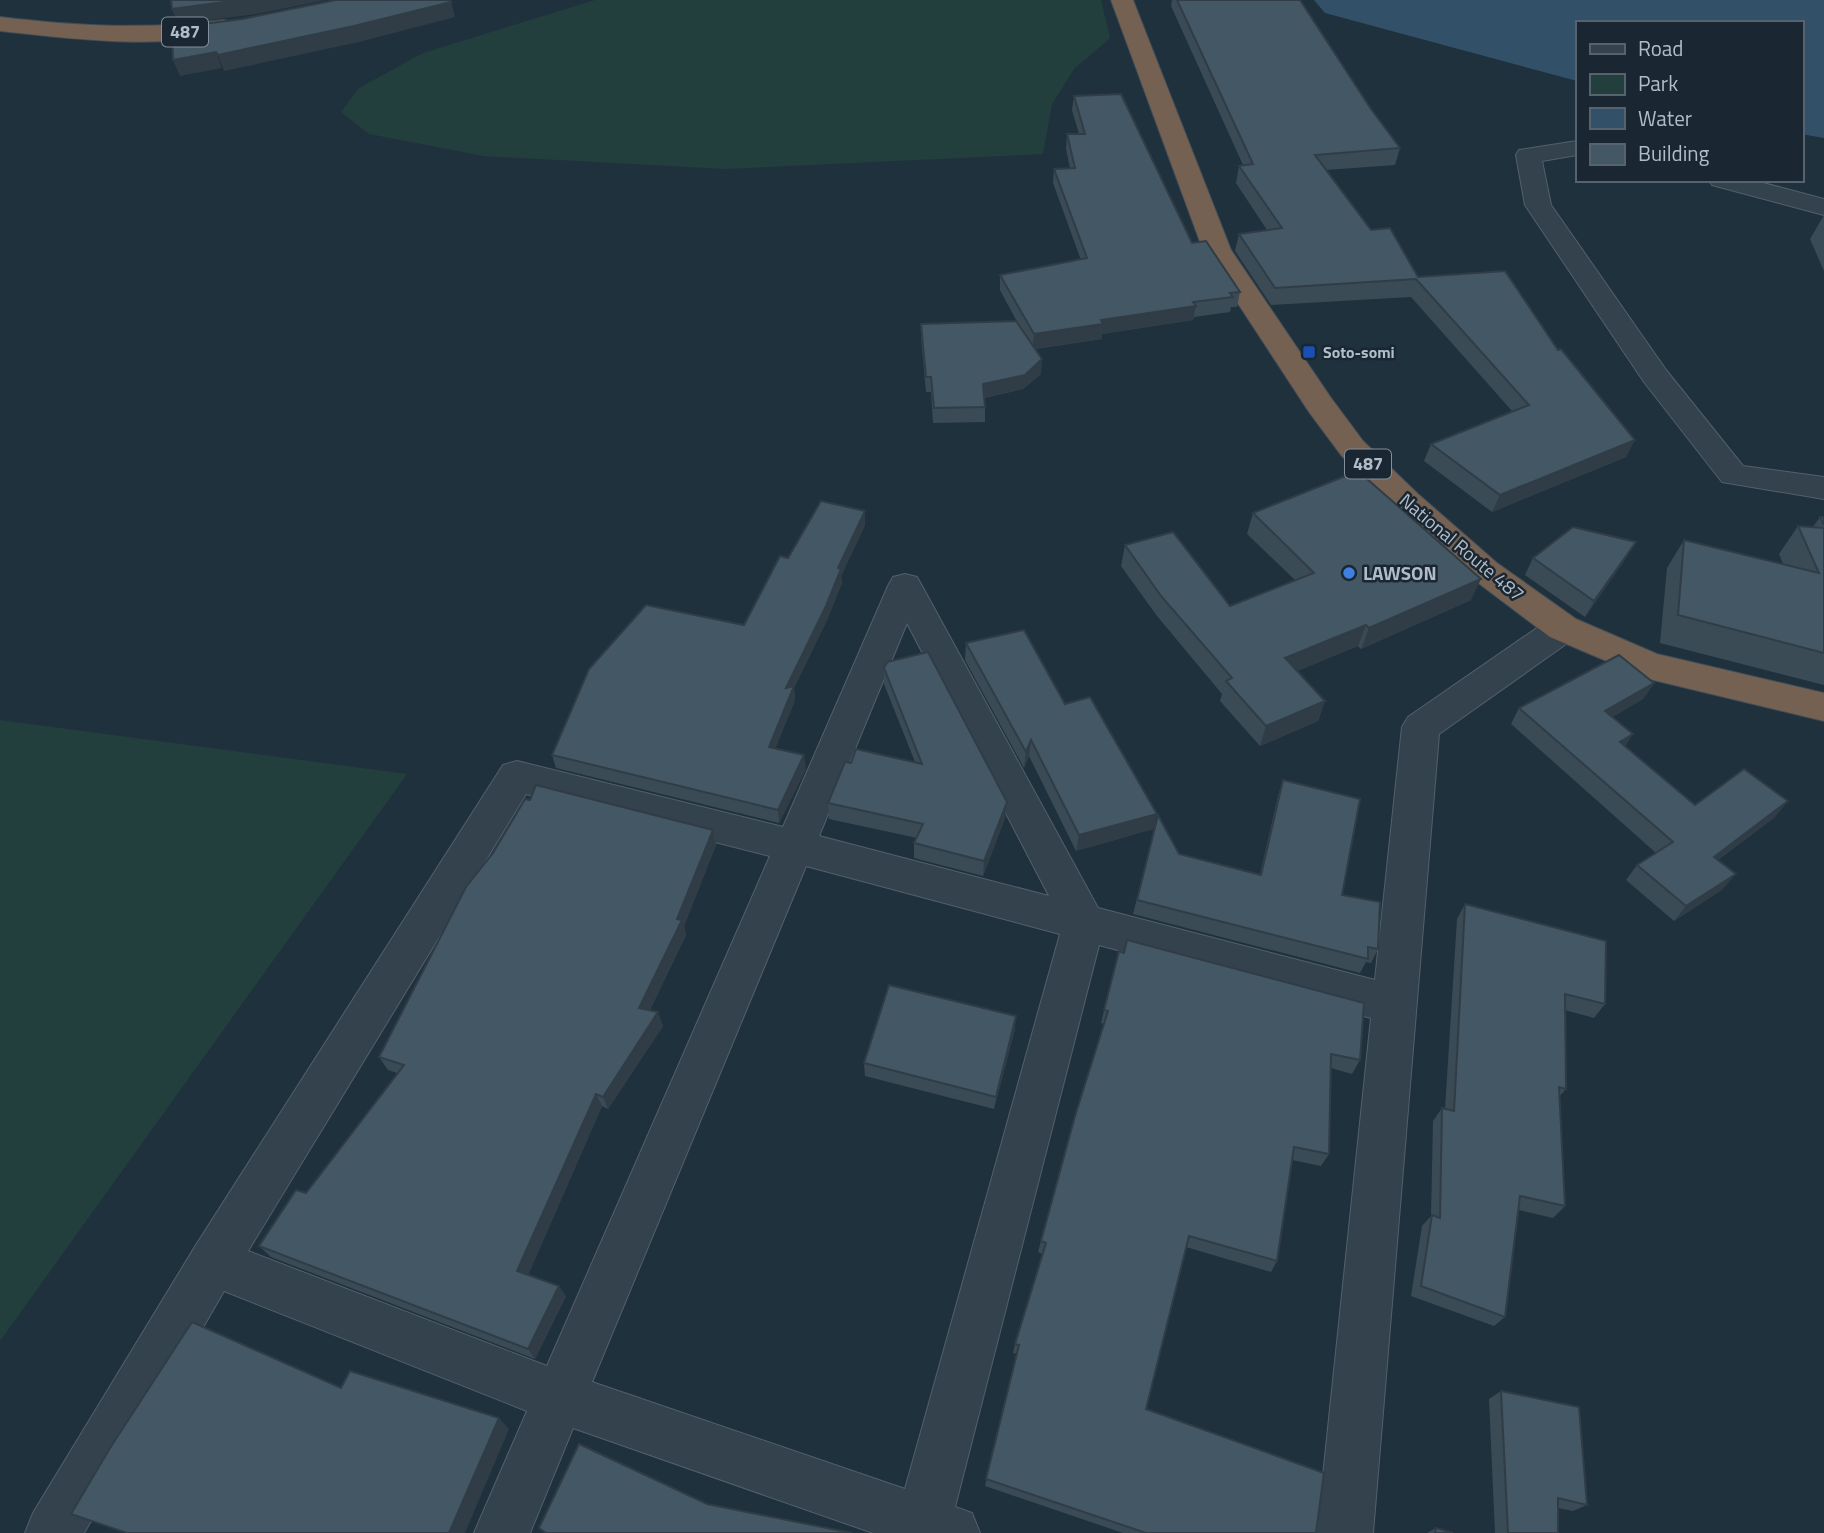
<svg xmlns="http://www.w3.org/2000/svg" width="1824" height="1533" viewBox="0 0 1824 1533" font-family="'Titillium Web',sans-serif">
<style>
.green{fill:#223f3e}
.water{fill:#325067}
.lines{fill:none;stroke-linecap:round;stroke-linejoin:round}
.minor-casing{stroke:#53606c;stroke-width:2}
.highway-casing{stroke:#404d58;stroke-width:2}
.minor{fill:#34424e;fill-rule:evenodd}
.highway{fill:#756151;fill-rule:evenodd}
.wall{fill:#3a4b56}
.shaded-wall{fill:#303d46}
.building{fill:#445764;stroke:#303d46;stroke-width:2}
.transit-dot{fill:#1a4fb4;stroke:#1a2732;stroke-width:2.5}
.shop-dot{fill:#3f7fe0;stroke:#1a2732;stroke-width:2.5}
.labels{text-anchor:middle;stroke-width:5;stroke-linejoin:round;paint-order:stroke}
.far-poi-label{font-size:16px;font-weight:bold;fill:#b0bdc9;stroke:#1a2732;text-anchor:start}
.shield{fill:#1a2732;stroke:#83909c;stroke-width:2}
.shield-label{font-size:18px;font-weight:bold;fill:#b0bdc9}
.street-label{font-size:19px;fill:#b0bdc9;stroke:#1a2732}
.poi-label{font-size:19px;font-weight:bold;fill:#b0bdc9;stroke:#1a2732;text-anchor:start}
</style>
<rect width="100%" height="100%" fill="#20313e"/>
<g class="green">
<polygon points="595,0 1101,0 1110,38 1074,69 1052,104 1043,154 725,169 484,156 369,134 341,112 359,88 423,53"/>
<polygon points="0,720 407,774 0,1341"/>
</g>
<polygon class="water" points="1314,0 1824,0 1824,138 1801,134 1801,23 1577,23 1577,81 1325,13"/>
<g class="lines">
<defs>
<g id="minor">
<polygon points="1577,141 1577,155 1542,161 1551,205 1666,370 1743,466 1824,477 1824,499 1722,482 1644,382 1525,205 1516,155 1519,150"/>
<polygon points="1708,180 1752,180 1824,199 1824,215 1712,185"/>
<path d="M 905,574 L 917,577 L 922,586 L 1098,908 L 1375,980 L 1402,727 L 1408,717 L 1550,619 L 1563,615 L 1576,619 L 1581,628 L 1576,637 L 1439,734 L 1373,1533 L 1317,1533 L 1371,1018 L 1099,945 L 955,1507 L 972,1513 L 980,1533 L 873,1533 L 573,1428 L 530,1533 L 474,1533 L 527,1411 L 224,1291 L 84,1533 L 25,1533 L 33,1513 L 196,1245 L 503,765 L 517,761 L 783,827 L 888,586 L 893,577 ZM 907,623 L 1049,896 L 819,836 ZM 526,794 L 770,856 L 547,1366 L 248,1251 ZM 806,866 L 1060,934 L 905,1489 L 592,1382 Z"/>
</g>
<g id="highway">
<polygon points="1111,0 1133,0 1231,250 1331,398 1363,441 1418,494 1497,563 1576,619 1657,654 1824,693 1824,721 1649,679 1550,637 1473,579 1394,510 1341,455 1309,412 1203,250"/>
<path d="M 0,17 C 75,26 148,30 224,20 L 232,22 L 235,27 L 232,32 C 157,50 75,39 0,31 Z"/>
</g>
</defs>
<use href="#minor" class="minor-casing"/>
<use href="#highway" class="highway-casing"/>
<use href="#minor" class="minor"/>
<use href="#highway" class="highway"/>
</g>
<g class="wall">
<polygon points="1172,0 1300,0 1371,109 1400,148 1395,165 1326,170 1371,230 1418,277 1626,457 1492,512 1424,461 1431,444 1512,411 1411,297 1271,305 1235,251 1239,234 1267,230 1236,183 1239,166 1243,165 1171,6"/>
<polygon points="1074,96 1192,243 1240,292 1237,307 1231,307 1230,312 1194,317 1193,320 1102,334 1102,339 1035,349 1041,374 1023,389 984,398 985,407 985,422 933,423 931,392 926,392 921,338 921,324 1021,329 1000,290 1000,275 1081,260 1053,183 1054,169 1070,168 1066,149 1067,134 1079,134 1072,110"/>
<polygon points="1824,215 1824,271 1810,239"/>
<polygon points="1253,513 1471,600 1361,649 1358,646 1297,671 1325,701 1318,721 1260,746 1220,701 1222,694 1157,616 1121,566 1125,545 1230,606 1295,580 1247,534"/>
<polygon points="1820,517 1824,517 1824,685 1660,643 1667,568 1684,540 1783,564 1779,554 1798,526 1813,527"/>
<polygon points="865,525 841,576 842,583 827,620 794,688 795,700 775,749 806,769 779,823 556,768 552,755 744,625"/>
<polygon points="1636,542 1626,558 1585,617 1525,575 1533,558"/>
<polygon points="966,643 1065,704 1157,814 1153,829 1076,851 1029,756 1024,768 965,660"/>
<polygon points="884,668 1005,818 983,876 914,858 914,843 917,838 829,819 828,803 851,763 915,762 884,684"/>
<polygon points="1654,683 1643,699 1612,717 1625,747 1695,805 1775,817 1718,860 1723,889 1674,921 1626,880 1637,865 1656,853 1511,724 1519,708"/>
<polygon points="1283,780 1342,895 1378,949 1371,963 1366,962 1360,973 1133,914 1158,815 1179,854 1260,874 1278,796"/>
<polygon points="713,830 716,845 684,926 686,935 650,1010 663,1026 608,1109 602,1106 528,1275 566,1296 535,1359 271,1257 259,1246 306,1193 397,1073 388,1070 379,1057"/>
<polygon points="1465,904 1605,1004 1594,1018 1565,1010 1566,1089 1560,1096 1565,1206 1553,1218 1519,1210 1505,1317 1494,1326 1411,1296 1422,1226 1431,1216 1433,1121 1442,1108 1445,1109 1457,919"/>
<polygon points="1119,951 1360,1060 1352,1074 1331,1068 1329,1154 1321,1166 1292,1160 1277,1261 1271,1272 1186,1247 1146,1409 1316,1533 1123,1533 985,1486 1017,1354 1013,1353 1015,1344 1042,1254 1038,1252 1041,1241 1104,1024 1101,1023"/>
<polygon points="1015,1029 994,1109 865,1076 864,1063"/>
<polygon points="1501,1391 1587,1505 1573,1511 1558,1508 1558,1533 1495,1533 1489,1399"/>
<polygon points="1436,1528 1453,1533 1427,1533"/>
</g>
<g class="shaded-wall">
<polygon points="239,0 326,0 256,14 178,24 172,9"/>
<polygon points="451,2 455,17 359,42 224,71 218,55"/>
<polygon points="216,52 222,68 180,76 173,60"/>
<polygon points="1196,306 1193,320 1102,334 1102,339 1032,349 1034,334 1101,320"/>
<polygon points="1042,359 1041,374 1023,389 982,398 983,384"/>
<polygon points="1635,440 1626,457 1492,512 1500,495"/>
<polygon points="865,511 865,525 841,576 842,583 827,620 794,688 795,700 770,761 769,747 786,688 838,568"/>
<polygon points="1636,542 1626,558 1585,617 1594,601"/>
<polygon points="1481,579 1471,600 1361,649 1369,628"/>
<polygon points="1366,625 1358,646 1279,678 1285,658"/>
<polygon points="1654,683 1643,699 1595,727 1605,711"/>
<polygon points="1325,701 1318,721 1260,746 1266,726"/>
<polygon points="1633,734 1623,750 1620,742"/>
<polygon points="1031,740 1029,756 1024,768 1026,752"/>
<polygon points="804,755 806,769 779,823 778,810"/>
<polygon points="1788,801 1775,817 1702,872 1714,857"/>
<polygon points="1007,802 1005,818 983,876 984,861"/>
<polygon points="1157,814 1153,829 1076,851 1079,835"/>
<polygon points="713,830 716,845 684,926 686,935 644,1022 639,1008 677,919"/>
<polygon points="1736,874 1723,889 1674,921 1686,906"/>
<polygon points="658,1012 663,1026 608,1109 603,1097"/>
<polygon points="1016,1016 1015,1029 994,1109 996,1097"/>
<polygon points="596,1094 602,1106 525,1282 517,1271"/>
<polygon points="559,1286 566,1296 535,1359 528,1349"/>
<polygon points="499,1418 509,1429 465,1533 449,1533"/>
</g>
<g class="building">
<polygon points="171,0 239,0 172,9"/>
<polygon points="336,0 449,0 451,2 354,26 218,55 216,52 173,60 172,28 242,19"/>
<polygon points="1177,0 1300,0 1371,109 1400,148 1315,155 1371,230 1390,228 1418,277 1505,271 1558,350 1561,349 1635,440 1500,495 1431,444 1529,405 1416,279 1275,288 1239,234 1282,228 1239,166 1253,164"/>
<polygon points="1121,94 1192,243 1206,241 1240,292 1230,293 1233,297 1193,302 1196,306 1101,320 1103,324 1034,334 1000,275 1087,258 1054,169 1075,168 1067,134 1085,134 1074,96"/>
<polygon points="1016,321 1042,359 1025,375 983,384 985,407 934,408 931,377 926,377 921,324"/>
<polygon points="1358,471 1481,579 1369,628 1366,625 1285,658 1325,701 1266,726 1226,681 1232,678 1161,596 1125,545 1173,532 1230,606 1314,573 1253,513"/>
<polygon points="821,501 865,511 838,568 841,569 826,606 786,688 794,686 769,747 804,755 778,810 552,755 589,669 646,605 744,625 780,556 788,558"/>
<polygon points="1820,517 1824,517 1824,525"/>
<polygon points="1798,526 1824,528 1824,653 1678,615 1684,540 1819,573"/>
<polygon points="1573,527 1636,542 1594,601 1533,558"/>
<polygon points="1024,630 1065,704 1090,697 1157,814 1079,835 1031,740 1026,752 966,643"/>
<polygon points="928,652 1007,802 984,861 914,843 923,824 828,803 845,762 851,763 856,749 922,764 884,668 887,662"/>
<polygon points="1619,655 1654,683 1605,711 1633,734 1620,742 1695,805 1744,769 1788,801 1714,857 1736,874 1686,906 1637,865 1673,842 1519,708"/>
<polygon points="1283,780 1360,799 1342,895 1380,902 1378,949 1368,947 1368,959 1137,900 1158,815 1179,854 1261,875"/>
<polygon points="536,785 713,830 677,919 682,920 639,1008 658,1012 603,1097 596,1094 517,1271 559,1286 528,1349 259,1246 296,1190 306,1193 404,1065 379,1057 466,887 493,853 525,799 530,800"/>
<polygon points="1465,904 1606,941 1605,1004 1565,994 1566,1089 1559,1087 1565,1206 1520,1196 1505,1317 1421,1286 1432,1215 1440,1218 1442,1108 1454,1111"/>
<polygon points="1127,940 1364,1003 1360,1060 1331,1054 1329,1154 1294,1147 1277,1261 1189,1236 1146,1409 1324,1473 1316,1533 1146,1533 986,1479 1019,1345 1015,1344 1046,1243 1041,1241 1075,1116 1108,1011 1104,1010 1119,951 1124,953"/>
<polygon points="889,985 1016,1016 996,1097 864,1063"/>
<polygon points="192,1322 341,1388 350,1371 499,1418 449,1533 127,1533 71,1514 110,1448"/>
<polygon points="1501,1391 1579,1407 1587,1505 1558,1498 1558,1533 1508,1533"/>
<polygon points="579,1444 707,1504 852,1533 546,1533 539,1528"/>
<polygon points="1436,1528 1453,1533 1435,1533"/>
</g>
<rect class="transit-dot" x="1302" y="345" width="14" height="14" rx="3.5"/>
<circle class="shop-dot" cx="1349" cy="573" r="7"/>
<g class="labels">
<g class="far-poi-label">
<text x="1323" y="358">Soto-somi</text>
</g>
<g class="shield">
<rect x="162" y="17.5" width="46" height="29" rx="5"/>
<rect x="1345" y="449.5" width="46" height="29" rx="5"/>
</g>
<g class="shield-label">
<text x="185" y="38">487</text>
<text x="1368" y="470">487</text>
</g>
<g class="street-label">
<text transform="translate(1462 547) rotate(40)" y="7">National Route 487</text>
</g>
<g class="poi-label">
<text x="1363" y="580">LAWSON</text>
</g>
</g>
<rect x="1576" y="21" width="228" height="161" fill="#1a2732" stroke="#56636e" stroke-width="2"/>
<rect x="1590" y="44" width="35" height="10" fill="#34424e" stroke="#56636e" stroke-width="2"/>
<text x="1638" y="56" font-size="21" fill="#b0bdc9">Road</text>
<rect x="1590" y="74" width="35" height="21" fill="#223f3e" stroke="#56636e" stroke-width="2"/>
<text x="1638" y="91" font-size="21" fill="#b0bdc9">Park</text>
<rect x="1590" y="108" width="35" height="21" fill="#325067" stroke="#56636e" stroke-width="2"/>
<text x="1638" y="126" font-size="21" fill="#b0bdc9">Water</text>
<rect x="1590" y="144" width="35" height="21" fill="#445764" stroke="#56636e" stroke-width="2"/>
<text x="1638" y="161" font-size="21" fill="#b0bdc9">Building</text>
</svg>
